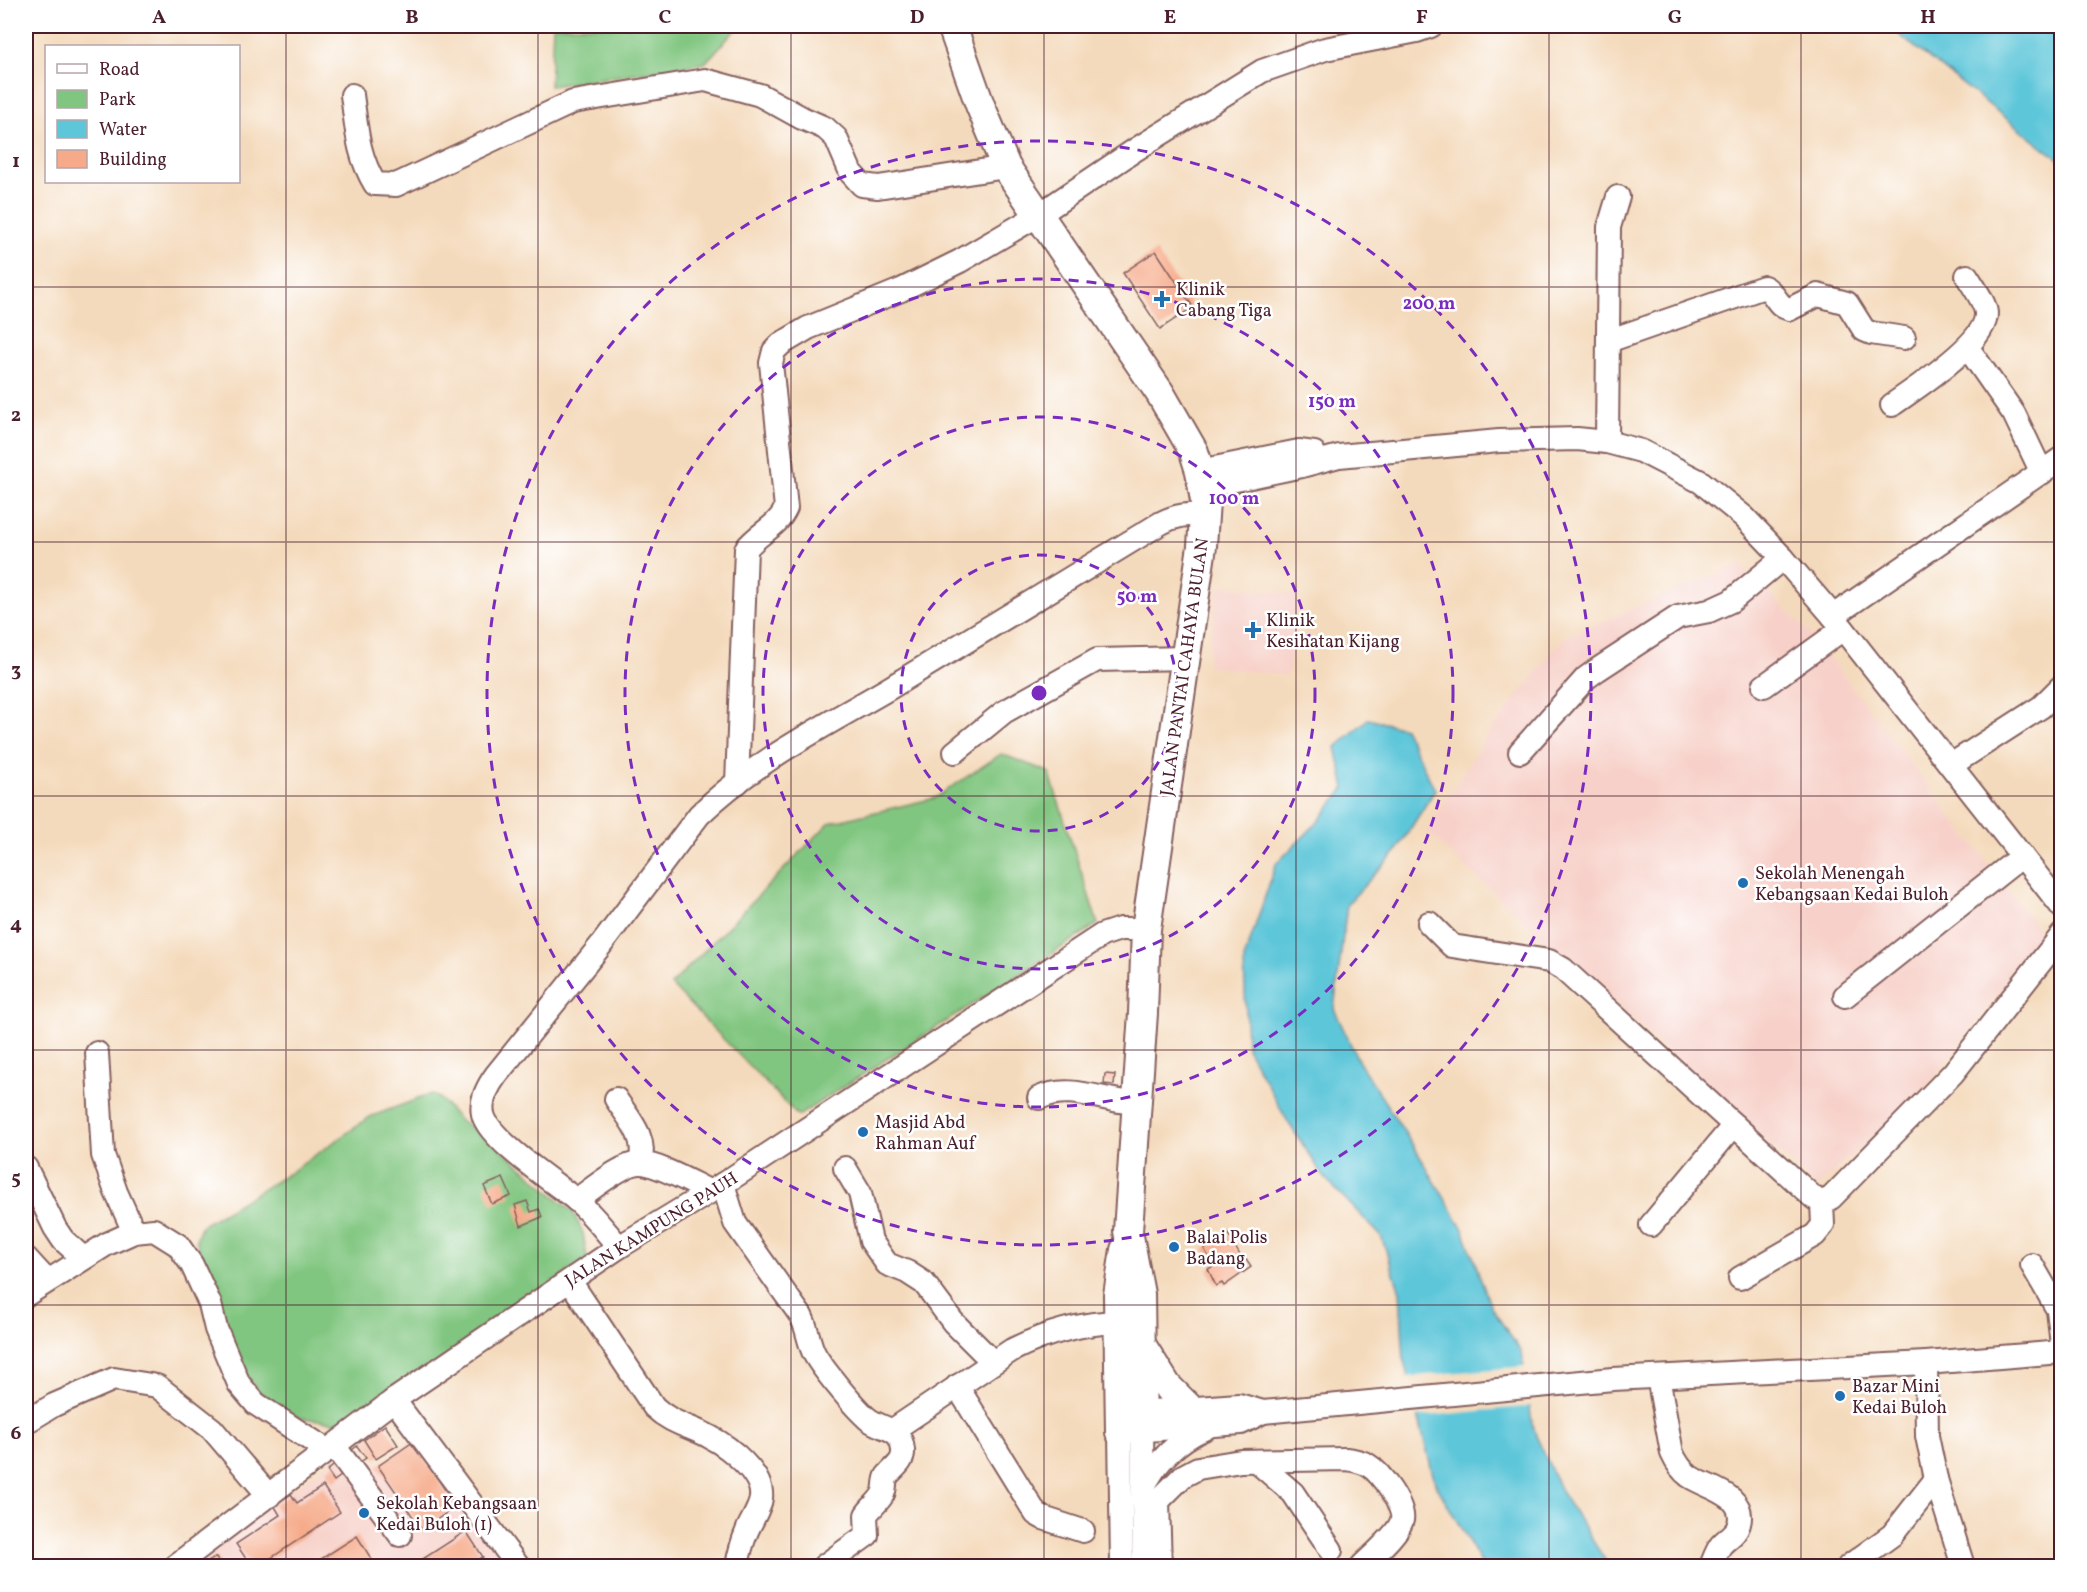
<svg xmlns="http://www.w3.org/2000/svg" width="2087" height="1592" viewBox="0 0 2087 1592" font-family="Vollkorn,serif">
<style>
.built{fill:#f7d1c9}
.green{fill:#81c680;stroke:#667256;stroke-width:1.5}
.water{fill:#5dc6d9;stroke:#547282;stroke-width:1.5}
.pier{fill:#f4dabc}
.building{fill:#f6aa89}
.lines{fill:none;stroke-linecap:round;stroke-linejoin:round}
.minor-casing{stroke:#86605e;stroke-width:26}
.major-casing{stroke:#86605e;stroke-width:32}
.minor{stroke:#fff;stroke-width:22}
.major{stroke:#fff;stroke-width:28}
.grid{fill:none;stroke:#4a1f2b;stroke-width:1.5;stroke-opacity:0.55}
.ring{fill:none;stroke:#7b2cbf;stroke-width:3;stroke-dasharray:10 8}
.poi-dot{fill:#1f6fb2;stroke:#fff;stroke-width:2}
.labels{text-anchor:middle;stroke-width:5;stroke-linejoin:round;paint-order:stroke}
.poi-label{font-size:18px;fill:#4a1f2b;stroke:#fff;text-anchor:start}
.street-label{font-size:18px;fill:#4a1f2b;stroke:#fff}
.centre{fill:#7b2cbf;stroke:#fff;stroke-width:3}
.ring-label{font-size:18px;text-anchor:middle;font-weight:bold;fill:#7b2cbf;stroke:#fff;stroke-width:5;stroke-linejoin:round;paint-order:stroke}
.neatline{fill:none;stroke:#4a1f2b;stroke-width:2}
.grid-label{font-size:20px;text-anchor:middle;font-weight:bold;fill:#4a1f2b}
</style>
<rect width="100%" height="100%" fill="#fff"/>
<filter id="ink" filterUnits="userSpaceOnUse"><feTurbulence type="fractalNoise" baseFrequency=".0167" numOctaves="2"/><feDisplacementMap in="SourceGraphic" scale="12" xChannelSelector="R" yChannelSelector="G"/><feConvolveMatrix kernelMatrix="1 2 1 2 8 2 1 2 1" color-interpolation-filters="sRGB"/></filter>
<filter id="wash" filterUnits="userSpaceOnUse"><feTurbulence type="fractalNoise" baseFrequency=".008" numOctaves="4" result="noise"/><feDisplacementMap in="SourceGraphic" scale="24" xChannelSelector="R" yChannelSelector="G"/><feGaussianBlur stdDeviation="1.35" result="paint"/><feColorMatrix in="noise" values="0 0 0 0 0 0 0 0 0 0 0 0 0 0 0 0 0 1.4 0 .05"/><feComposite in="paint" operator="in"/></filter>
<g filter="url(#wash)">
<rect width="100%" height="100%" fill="#f4dabc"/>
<g class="built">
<polygon points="1740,564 1812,635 2043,935 1926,1087 1817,1187 1426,831 1488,734 1563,638"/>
<polygon points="1218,585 1299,595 1288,676 1207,666"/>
<polygon points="412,1440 507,1566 189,1566 358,1442 377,1466"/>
</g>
<g class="green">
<polygon points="553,26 739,26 705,63 550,86"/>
<polygon points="1001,754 1049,772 1098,924 798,1116 671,985 829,823 935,798"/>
<polygon points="431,1094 440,1098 459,1120 491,1140 573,1212 583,1233 587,1259 349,1424 294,1417 258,1391 240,1367 196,1240 201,1226 288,1174 370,1117"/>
</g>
<g class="water">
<polygon points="1888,26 2061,26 2061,161"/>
<polygon points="1368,719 1404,728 1435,790 1395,853 1347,904 1334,1009 1360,1064 1416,1150 1463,1229 1491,1307 1522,1353 1533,1429 1562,1493 1609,1566 1483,1566 1435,1483 1404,1361 1400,1291 1381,1236 1324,1177 1288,1122 1247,1048 1244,959 1276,864 1319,821 1345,788 1336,747"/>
</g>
<polygon class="pier" points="1527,1366 1533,1406 1415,1417 1405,1377"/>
<g id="blocks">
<g class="building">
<polygon points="1156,251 1193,307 1160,329 1123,273"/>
<polygon points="1105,1074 1115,1075 1114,1085 1104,1084"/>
<polygon points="503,1178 511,1196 492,1204 484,1186"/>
<polygon points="527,1201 531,1212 539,1209 542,1217 521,1226 515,1205"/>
<polygon points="1228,1234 1241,1257 1243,1255 1251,1267 1224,1286 1222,1283 1216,1286 1208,1269 1214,1266 1204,1249"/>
<polygon points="385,1425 398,1445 376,1459 364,1440"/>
<polygon points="413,1442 456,1506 422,1530 378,1466"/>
<polygon points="357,1446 366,1458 354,1466 346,1455"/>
<polygon points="337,1463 345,1473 334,1481 327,1471"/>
<polygon points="323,1486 340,1512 259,1566 251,1566 236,1544 280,1515 274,1505 291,1494 297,1503"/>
<polygon points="466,1531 483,1557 469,1566 412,1566"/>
<polygon points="357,1536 372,1560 361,1566 310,1566"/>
<polygon points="216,1557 222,1566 208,1566 206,1563"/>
</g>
</g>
</g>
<g filter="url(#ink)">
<use href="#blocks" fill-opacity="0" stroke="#86605e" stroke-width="1.5"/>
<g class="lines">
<defs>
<g id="minor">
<path d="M 352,95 C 357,129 357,154 375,184 L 396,185 L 573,102 L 705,80 L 760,95 L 802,118 L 825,128 L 836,138 L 851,173 L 862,185 L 878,187 L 1006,167"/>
<path d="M 1608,341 L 1764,287 C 1776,292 1776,307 1790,309 L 1818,295 L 1847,303 L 1864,330 L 1871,333 L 1904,338"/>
<polyline points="1968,348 2014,414 2042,473"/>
<path d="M 1892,405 C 1914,389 1988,342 1986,313 C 1985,302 1973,286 1967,276"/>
<polyline points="1607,442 1609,227 1618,197"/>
<polyline points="1200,471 1299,451 1314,453"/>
<polyline points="1203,487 1302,466 1339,456 1499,441 1577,439 1607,442 1641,451 1701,482 1744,517 1783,558 1833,616 2062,907"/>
<polyline points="1833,616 2062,458"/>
<polyline points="1764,686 1843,629"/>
<polyline points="955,752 1004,712 1097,660 1186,658"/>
<polyline points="1520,752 1586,678 1597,670 1678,617 1709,611 1731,601 1783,558"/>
<polyline points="1951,765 2041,707 2062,686"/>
<path d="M 737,783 L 746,549 C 759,532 777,528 786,508 L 771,363 L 774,351 L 781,344 L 808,328 L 901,290 L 960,261 L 1037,216 L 1135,150 L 1262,71 L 1325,49 L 1417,31 L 1431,26"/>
<polyline points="1429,923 1452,946 1549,961 1563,969 1814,1198 1822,1202"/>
<polyline points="1845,996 2022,856"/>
<polyline points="97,1053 103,1155 116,1192 134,1232"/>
<path d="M 1039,1098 C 1071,1083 1103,1102 1137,1103"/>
<path d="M 616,1099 C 629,1119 648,1138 640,1163"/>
<polyline points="26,1168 55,1228 63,1240 83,1258"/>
<polyline points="845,1168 860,1193 871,1241 887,1264 907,1272 924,1283 953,1322 992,1361"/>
<path d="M 723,1184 L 735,1223 L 801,1316 C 807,1327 808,1339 813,1351 C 819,1365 855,1408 868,1419 C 882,1430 901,1426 903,1450 C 904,1463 894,1467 887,1476 C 884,1481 886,1488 883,1494 C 879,1502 871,1507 866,1515 L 867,1535 L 824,1566"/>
<path d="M 576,1200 C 591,1190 623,1163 640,1163 C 656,1163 694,1184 709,1191"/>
<polyline points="1822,1202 1831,1198 1953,1073 2062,935"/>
<polyline points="1651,1225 1734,1125"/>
<path d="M 619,1247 C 605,1231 591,1212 575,1199 C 554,1182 488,1139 483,1114 C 480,1100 488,1086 496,1075 L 601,945 L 699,815 C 753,762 823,727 888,689 C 979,634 1070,579 1161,523 C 1176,515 1188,514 1205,515"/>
<polyline points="26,1258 47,1281"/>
<polyline points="2032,1265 2058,1310 2062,1345"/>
<polyline points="1740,1278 1815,1235 1823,1225 1822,1202"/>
<path d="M 570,1281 L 654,1407 C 672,1424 690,1426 710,1437 C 729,1447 764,1474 761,1498 C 760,1509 751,1521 747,1531 C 742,1543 739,1554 737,1566"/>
<polyline points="26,1295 107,1244 134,1232 154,1230 178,1245 192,1265 210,1304 216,1329 239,1384 256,1404 328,1451"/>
<polyline points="1926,1363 1927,1436 1936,1479 1963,1566"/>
<path d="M 1658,1377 L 1672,1453 C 1676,1462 1681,1470 1689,1476 C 1706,1488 1747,1494 1739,1524 C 1736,1535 1728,1537 1721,1545 C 1716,1552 1714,1559 1711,1566"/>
<polyline points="957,1386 1036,1514 1043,1518 1083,1531"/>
<polyline points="394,1400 518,1566"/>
<polyline points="1125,1413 1239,1405 1263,1412"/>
<polyline points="26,1422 54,1405 114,1379 157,1386 212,1429 269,1496"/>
<path d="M 893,1430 L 1012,1350 C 1046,1333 1080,1323 1118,1322"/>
<polyline points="1142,1431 1144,1566"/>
<polyline points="335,1447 400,1535"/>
<polyline points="1256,1461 1293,1493 1331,1550"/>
<path d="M 1143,1489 C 1155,1462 1178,1440 1206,1428"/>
<polyline points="1158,1501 1160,1566"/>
<path d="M 1143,1502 L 1158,1501 L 1183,1476 L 1198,1468 L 1241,1461 L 1346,1459 C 1354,1460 1361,1461 1368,1465 C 1380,1472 1405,1506 1402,1520 C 1399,1533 1373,1555 1362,1566"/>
<polyline points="175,1566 394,1400 541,1300 619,1247 723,1184 1102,935 1120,929 1146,929"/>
<polyline points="1122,1566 1120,1432 1241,1423 1263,1412 1613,1379 1926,1363 2062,1352"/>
<polyline points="1849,1566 1892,1535 1936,1479"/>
</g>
<g id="major">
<polyline points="952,26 980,105 1006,167 1160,393 1194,452 1200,471 1205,501 1202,546 1146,929 1143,1013 1128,1231 1140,1294 1142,1431"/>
<polyline points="1142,1346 1167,1386 1189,1408"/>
<polyline points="1120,1432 1118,1295 1125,1250"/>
</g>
</defs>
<use href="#minor" class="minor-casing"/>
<use href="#major" class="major-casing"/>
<use href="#minor" class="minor"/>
<use href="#major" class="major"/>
</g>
</g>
<path class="grid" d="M 286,26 L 286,1566M 538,26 L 538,1566M 791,26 L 791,1566M 1044,26 L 1044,1566M 1296,26 L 1296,1566M 1549,26 L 1549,1566M 1801,26 L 1801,1566M 26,287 L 2062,287M 26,542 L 2062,542M 26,796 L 2062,796M 26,1050 L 2062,1050M 26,1305 L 2062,1305"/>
<g class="ring">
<circle cx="1039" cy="693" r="138"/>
<circle cx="1039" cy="693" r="276"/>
<circle cx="1039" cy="693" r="414"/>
<circle cx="1039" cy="693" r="552"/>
</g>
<g class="poi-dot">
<path d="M1159 290h6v6h6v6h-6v6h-6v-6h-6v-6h6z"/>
<path d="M1250 621h6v6h6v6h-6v6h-6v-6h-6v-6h6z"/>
<circle cx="1743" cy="883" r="6"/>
<circle cx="863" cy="1132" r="6"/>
<circle cx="1174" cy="1247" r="6"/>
<circle cx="1840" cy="1396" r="6"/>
<circle cx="364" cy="1513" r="6"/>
</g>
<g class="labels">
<g class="poi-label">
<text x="1176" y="295">Klinik<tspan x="1176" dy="21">Cabang Tiga</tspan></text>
<text x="1266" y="626">Klinik<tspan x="1266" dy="21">Kesihatan Kijang</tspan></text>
<text x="1755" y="879">Sekolah Menengah<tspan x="1755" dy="21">Kebangsaan Kedai Buloh</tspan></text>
<text x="875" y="1128">Masjid Abd<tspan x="875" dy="21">Rahman Auf</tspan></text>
<text x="1186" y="1243">Balai Polis<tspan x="1186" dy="21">Badang</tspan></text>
<text x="1852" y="1392">Bazar Mini<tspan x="1852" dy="21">Kedai Buloh</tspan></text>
<text x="376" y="1509">Sekolah Kebangsaan<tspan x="376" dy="21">Kedai Buloh (1)</tspan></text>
</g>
<g class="street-label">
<text transform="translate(1184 667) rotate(-82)" y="6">JALAN PANTAI CAHAYA BULAN</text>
<text transform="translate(651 1229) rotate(-32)" y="6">JALAN KAMPUNG PAUH</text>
</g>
</g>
<circle cx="1039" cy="693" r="9" class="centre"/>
<g class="ring-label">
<text x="1429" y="309">200 m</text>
<text x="1332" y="407">150 m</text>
<text x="1234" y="504">100 m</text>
<text x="1137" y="602">50 m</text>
</g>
<rect width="2087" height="1592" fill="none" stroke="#fff" stroke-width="66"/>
<rect x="45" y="45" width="195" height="138" fill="#ffffff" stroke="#b7a5aa" stroke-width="1.5"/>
<rect x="57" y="64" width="30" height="9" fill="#ffffff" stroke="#b7a5aa" stroke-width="1.5"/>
<text x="99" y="75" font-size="18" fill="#4a1f2b">Road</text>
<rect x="57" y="90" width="30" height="18" fill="#81c680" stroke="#b7a5aa" stroke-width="1.5"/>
<text x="99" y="105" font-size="18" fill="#4a1f2b">Park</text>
<rect x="57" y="120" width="30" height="18" fill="#5dc6d9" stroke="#b7a5aa" stroke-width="1.5"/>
<text x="99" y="135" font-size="18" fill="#4a1f2b">Water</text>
<rect x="57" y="150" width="30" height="18" fill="#f6aa89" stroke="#b7a5aa" stroke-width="1.5"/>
<text x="99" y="165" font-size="18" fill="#4a1f2b">Building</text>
<rect x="33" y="33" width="2021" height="1526" class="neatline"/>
<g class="grid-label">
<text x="159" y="23">A</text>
<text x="412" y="23">B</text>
<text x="665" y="23">C</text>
<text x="917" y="23">D</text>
<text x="1170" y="23">E</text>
<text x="1422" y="23">F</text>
<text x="1675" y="23">G</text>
<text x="1928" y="23">H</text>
<text x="16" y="167">1</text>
<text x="16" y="421">2</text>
<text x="16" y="676">3</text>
<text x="16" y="930">4</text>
<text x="16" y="1184">5</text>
<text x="16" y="1439">6</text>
</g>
</svg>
